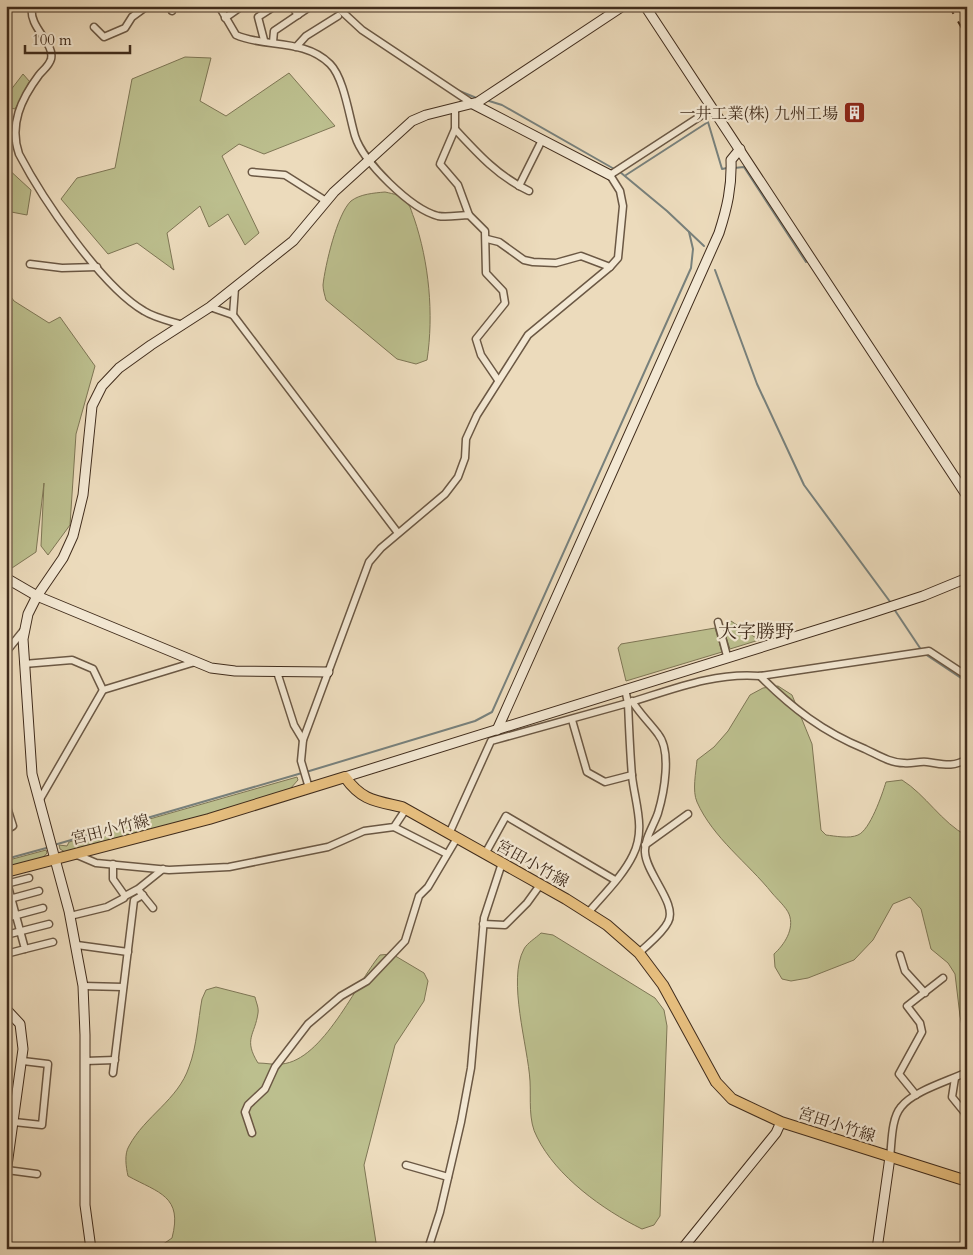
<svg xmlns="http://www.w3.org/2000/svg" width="973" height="1255" viewBox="0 0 973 1255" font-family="Cardo,'Noto Serif JP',serif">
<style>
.green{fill:#bcbf8e;stroke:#7e7655}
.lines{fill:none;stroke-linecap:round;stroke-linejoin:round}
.stream{stroke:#78807b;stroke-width:2}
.street-casing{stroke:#6b5844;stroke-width:9}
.secondary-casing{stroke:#402c1c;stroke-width:11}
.primary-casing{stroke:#402c1c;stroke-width:12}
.street{stroke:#f3e8d3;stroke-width:6}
.secondary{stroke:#f3e8d3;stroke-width:9}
.primary{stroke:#e6be7e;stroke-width:10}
.rail{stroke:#402c1c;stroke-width:2;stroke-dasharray:9 9;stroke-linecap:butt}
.labels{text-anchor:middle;stroke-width:4.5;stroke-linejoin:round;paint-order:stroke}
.poi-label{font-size:16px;fill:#402c1c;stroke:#f3e8d3;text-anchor:end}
.street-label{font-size:16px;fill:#402c1c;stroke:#f3e8d3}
.quarter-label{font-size:19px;fill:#402c1c;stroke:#f3e8d3}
</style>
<rect width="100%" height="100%" fill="#ecdbbc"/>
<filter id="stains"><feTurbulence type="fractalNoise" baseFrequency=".004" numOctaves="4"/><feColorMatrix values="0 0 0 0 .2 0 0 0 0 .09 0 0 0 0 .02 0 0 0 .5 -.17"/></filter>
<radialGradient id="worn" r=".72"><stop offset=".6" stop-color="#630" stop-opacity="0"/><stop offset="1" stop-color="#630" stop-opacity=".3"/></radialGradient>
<g class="green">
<polygon points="185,57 211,58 200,101 226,116 289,73 335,126 264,154 239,144 222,156 259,233 245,245 228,214 209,227 200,206 167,233 174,270 137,243 108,254 61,199 77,178 115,168 132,79"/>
<polygon points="23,74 30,82 15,109 6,107 6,88 10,91"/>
<polygon points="6,167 31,190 27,215 6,211"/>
<path d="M 385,192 C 394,194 402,195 408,204 C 411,207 412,214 414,218 C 429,262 434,314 427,360 L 416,364 L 397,359 L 326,300 C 325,296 323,290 323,285 C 325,266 337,214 351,201 C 360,194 374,193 385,192 Z"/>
<polygon points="6,290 14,301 49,323 60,317 95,366 76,434 70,525 48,555 41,546 44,483 36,552 6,572"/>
<polygon points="731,621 759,640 730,649 723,628"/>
<polygon points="715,628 722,652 626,681 618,648 621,644"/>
<path d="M 778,686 L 792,695 L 812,744 L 821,830 L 826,835 C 835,836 849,839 858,835 C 870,830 882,795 886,782 L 902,780 C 926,795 941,822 967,836 L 967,1032 L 962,1026 L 960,1016 L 955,974 L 948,963 L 931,949 L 921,909 L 910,897 L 893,904 L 873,940 L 854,960 L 808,978 L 791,981 L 782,979 L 775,967 L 774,954 C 784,945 795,929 789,914 C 786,907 777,899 772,893 C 748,863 713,838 697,802 C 692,791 696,772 697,760 L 714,747 L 728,731 L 750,695 L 763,688 Z"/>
<polygon points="297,777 298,780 290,789 251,803 65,852 60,849 59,845 67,846 69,842"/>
<polygon points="46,850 47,853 42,859 13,866 9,860"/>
<path d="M 541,933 L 553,935 L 655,998 L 664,1010 L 667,1026 L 660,1216 L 654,1225 L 642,1229 C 603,1210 556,1176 537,1137 C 528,1121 531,1099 530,1081 C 528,1046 507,980 524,949 C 527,943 536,938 541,933 Z"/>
<path d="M 392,954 L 424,973 L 428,981 L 424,1001 L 395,1045 L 364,1165 L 377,1249 L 156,1249 L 172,1238 C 183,1196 159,1193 128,1176 C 126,1167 124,1154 129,1146 C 145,1116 178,1100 189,1067 C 197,1046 198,1020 202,999 L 206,990 L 216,987 L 255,997 C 256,1002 259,1008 258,1013 C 255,1035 243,1039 258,1063 C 266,1063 274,1065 282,1064 C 323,1060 356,984 380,955 Z"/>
</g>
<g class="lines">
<g class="stream">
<polyline points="388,51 399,58"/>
<polyline points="457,90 479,99"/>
<polyline points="486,100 502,105 616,170"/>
<polyline points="734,168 744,167 806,262"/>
<polyline points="620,172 667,211 704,246"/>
<polyline points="626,175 708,122 722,169 727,168"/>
<polyline points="715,270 757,384 804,485 891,603"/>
<polyline points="894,609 922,651"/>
<polyline points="925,654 967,682"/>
<polyline points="306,772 475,721 492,712 691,268 693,249 689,232"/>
<polyline points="54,845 302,773"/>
<polyline points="6,859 50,847"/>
</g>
<defs>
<g id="street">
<path d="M 32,6 C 28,28 55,42 51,59 C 49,66 43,70 39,75 C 21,99 9,125 19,154 C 42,198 101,286 144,311 C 155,318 170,321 183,325"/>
<polyline points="171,6 172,11"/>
<path d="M 219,6 L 236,35 C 264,48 304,38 330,64 C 344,78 349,116 355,136 C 363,162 411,209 438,216 C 447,218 460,215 469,215 L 485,231 L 486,273 L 503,291 L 505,303 L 476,339 L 481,355 L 498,380"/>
<polyline points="292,6 298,15"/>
<polyline points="336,6 362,30 473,104"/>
<polyline points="225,18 242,6"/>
<polyline points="94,27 104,37 125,28 132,17 147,6"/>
<polyline points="264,40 258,17 275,6"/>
<polyline points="273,42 274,31 311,6"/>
<polyline points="296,47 306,36 338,16"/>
<polyline points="455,108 455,129 440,164 458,185 469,215"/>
<path d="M 455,129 C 478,154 499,177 529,191"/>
<polyline points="252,172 285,175 326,201"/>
<polyline points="519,186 542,140"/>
<polyline points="487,239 499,242 524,260 533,262 556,263 581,256 610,267"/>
<polyline points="30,264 62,268 97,267"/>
<polyline points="210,307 233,315 398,533"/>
<polyline points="233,315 235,288"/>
<polyline points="718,622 727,656"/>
<polyline points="6,652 23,631"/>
<polyline points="24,664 72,660 93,669 103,690 195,662"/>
<polyline points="277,672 294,725 303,740"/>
<path d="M 760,676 C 792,708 823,732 865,749 C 878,755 890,763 904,763 C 912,764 919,761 927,762 C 943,764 952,768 967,759"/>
<path d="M 625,689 L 628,703 C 671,690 714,672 760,676 L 929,651 L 967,676"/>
<path d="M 632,701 C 640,714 649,722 658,734 C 672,751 664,793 658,813 C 654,825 644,839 645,852 C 646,874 678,904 668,922 C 662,934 648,944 639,953"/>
<polyline points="572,720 587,772 605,782 632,775"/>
<polyline points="309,788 301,761 303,740 369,562 381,548 445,494 458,477 465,458 466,439 477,415 528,335 610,267 618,258 623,206 620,191 610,175 713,108"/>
<polyline points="39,801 103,690"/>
<polyline points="6,804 13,826 6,830"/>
<polyline points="394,827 447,854"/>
<path d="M 449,834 L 491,741 L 628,703 C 629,727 630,752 632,776 C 635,803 646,829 633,855 C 623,876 603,895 588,913"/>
<polyline points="645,845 688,814"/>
<polyline points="75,854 96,863 169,870 229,867 328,847 364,831 394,827 406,809"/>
<polyline points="485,854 506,816 615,880"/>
<polyline points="6,860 9,871"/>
<polyline points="113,864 113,879 125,896 138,889 163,869"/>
<polyline points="6,879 25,949 6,954"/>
<polyline points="6,884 29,878"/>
<polyline points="140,892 153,908"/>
<polyline points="6,900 39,891"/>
<polyline points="70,916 107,907 124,898 125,896"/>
<polyline points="6,918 43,908"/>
<polyline points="483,924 505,925 527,903 540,885"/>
<polyline points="6,935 49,924"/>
<polyline points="77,945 128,952"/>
<polyline points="25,949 53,942"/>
<polyline points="900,955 905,971 925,993"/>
<polyline points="83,986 123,987"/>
<polyline points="85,1061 115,1060"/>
<polyline points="113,1073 134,900 143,895"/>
<polyline points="955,1078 952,1097 965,1113 967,1127"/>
<polyline points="916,1095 899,1074 922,1032 920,1023 907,1006 943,978"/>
<polyline points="14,1122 42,1125 48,1064 23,1061"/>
<polyline points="252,1133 245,1112 248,1105 265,1089 275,1067 308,1024 341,996 367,981 405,941 419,896 428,887 457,838"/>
<path d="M 890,1157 C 892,1142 891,1119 901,1107 C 913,1091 949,1081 967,1072"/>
<polyline points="406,1165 448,1177"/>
<polyline points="7,1170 37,1174"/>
<polyline points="6,1248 7,1249"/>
<polyline points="428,1249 440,1212 461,1122 471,1068 484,918 502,863"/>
</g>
<g id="secondary">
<polyline points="645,6 967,496"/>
<polyline points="473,104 610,175"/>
<polyline points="6,578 37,596 211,668 235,671 328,672"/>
<path d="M 497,730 L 719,233 C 727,208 732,187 731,160 L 740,149"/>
<polyline points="345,777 868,614 923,596 967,578"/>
<polyline points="6,1009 20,1024 23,1049 6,1173"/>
<polyline points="91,1249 85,1205 85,1035 83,986 69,911 32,774 23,639 28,614 37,596 63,558 73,536 83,495 92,406 102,386 119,368 151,345 210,307 293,241 334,192 412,121 426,115 478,102 623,6"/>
<polyline points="682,1249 776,1133 781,1122"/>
<polyline points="877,1249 890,1157"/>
</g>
<path id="primary" d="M 6,872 L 209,819 L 345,777 C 362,801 376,801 402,807 L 566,899 L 607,925 L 639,953 L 663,985 L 716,1082 L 732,1099 L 781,1122 L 967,1181"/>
</defs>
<use href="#street" class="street-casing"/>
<use href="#secondary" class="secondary-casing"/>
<use href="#primary" class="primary-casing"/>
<use href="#street" class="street"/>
<use href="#secondary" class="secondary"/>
<use href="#primary" class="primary"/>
<g class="rail">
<polyline points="949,6 967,37"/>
<polyline points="960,6 967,17"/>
</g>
</g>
<defs>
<symbol id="building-square" viewBox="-11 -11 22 22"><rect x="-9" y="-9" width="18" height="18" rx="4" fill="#8f2418" stroke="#f3e8d3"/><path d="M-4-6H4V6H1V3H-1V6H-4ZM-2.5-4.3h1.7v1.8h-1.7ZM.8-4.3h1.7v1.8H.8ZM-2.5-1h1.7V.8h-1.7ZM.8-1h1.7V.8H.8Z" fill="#fff"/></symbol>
</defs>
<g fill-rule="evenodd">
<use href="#building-square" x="842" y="100" width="25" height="25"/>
</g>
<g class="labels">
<g class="poi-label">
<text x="838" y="119">一井工業(株) 九州工場</text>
</g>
<g class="street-label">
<text transform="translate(110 829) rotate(-14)" y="6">宮田小竹線</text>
<text transform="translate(533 863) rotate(29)" y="6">宮田小竹線</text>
<text transform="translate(837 1124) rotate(18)" y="6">宮田小竹線</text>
</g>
<g class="quarter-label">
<text x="756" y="638">大字勝野</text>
</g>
</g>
<rect width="973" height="1255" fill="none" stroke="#ecdbbc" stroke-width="25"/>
<rect x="8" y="8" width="958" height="1240" fill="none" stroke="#402c1c" stroke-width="2.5"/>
<rect x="12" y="12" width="948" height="1230" fill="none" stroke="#402c1c"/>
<path d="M25 45v8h105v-8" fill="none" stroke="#402c1c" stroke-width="2.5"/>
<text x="32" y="45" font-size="15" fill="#402c1c" stroke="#f3e8d3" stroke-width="4" paint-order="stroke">100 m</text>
<rect width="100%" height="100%" filter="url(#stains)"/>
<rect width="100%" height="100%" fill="url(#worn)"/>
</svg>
